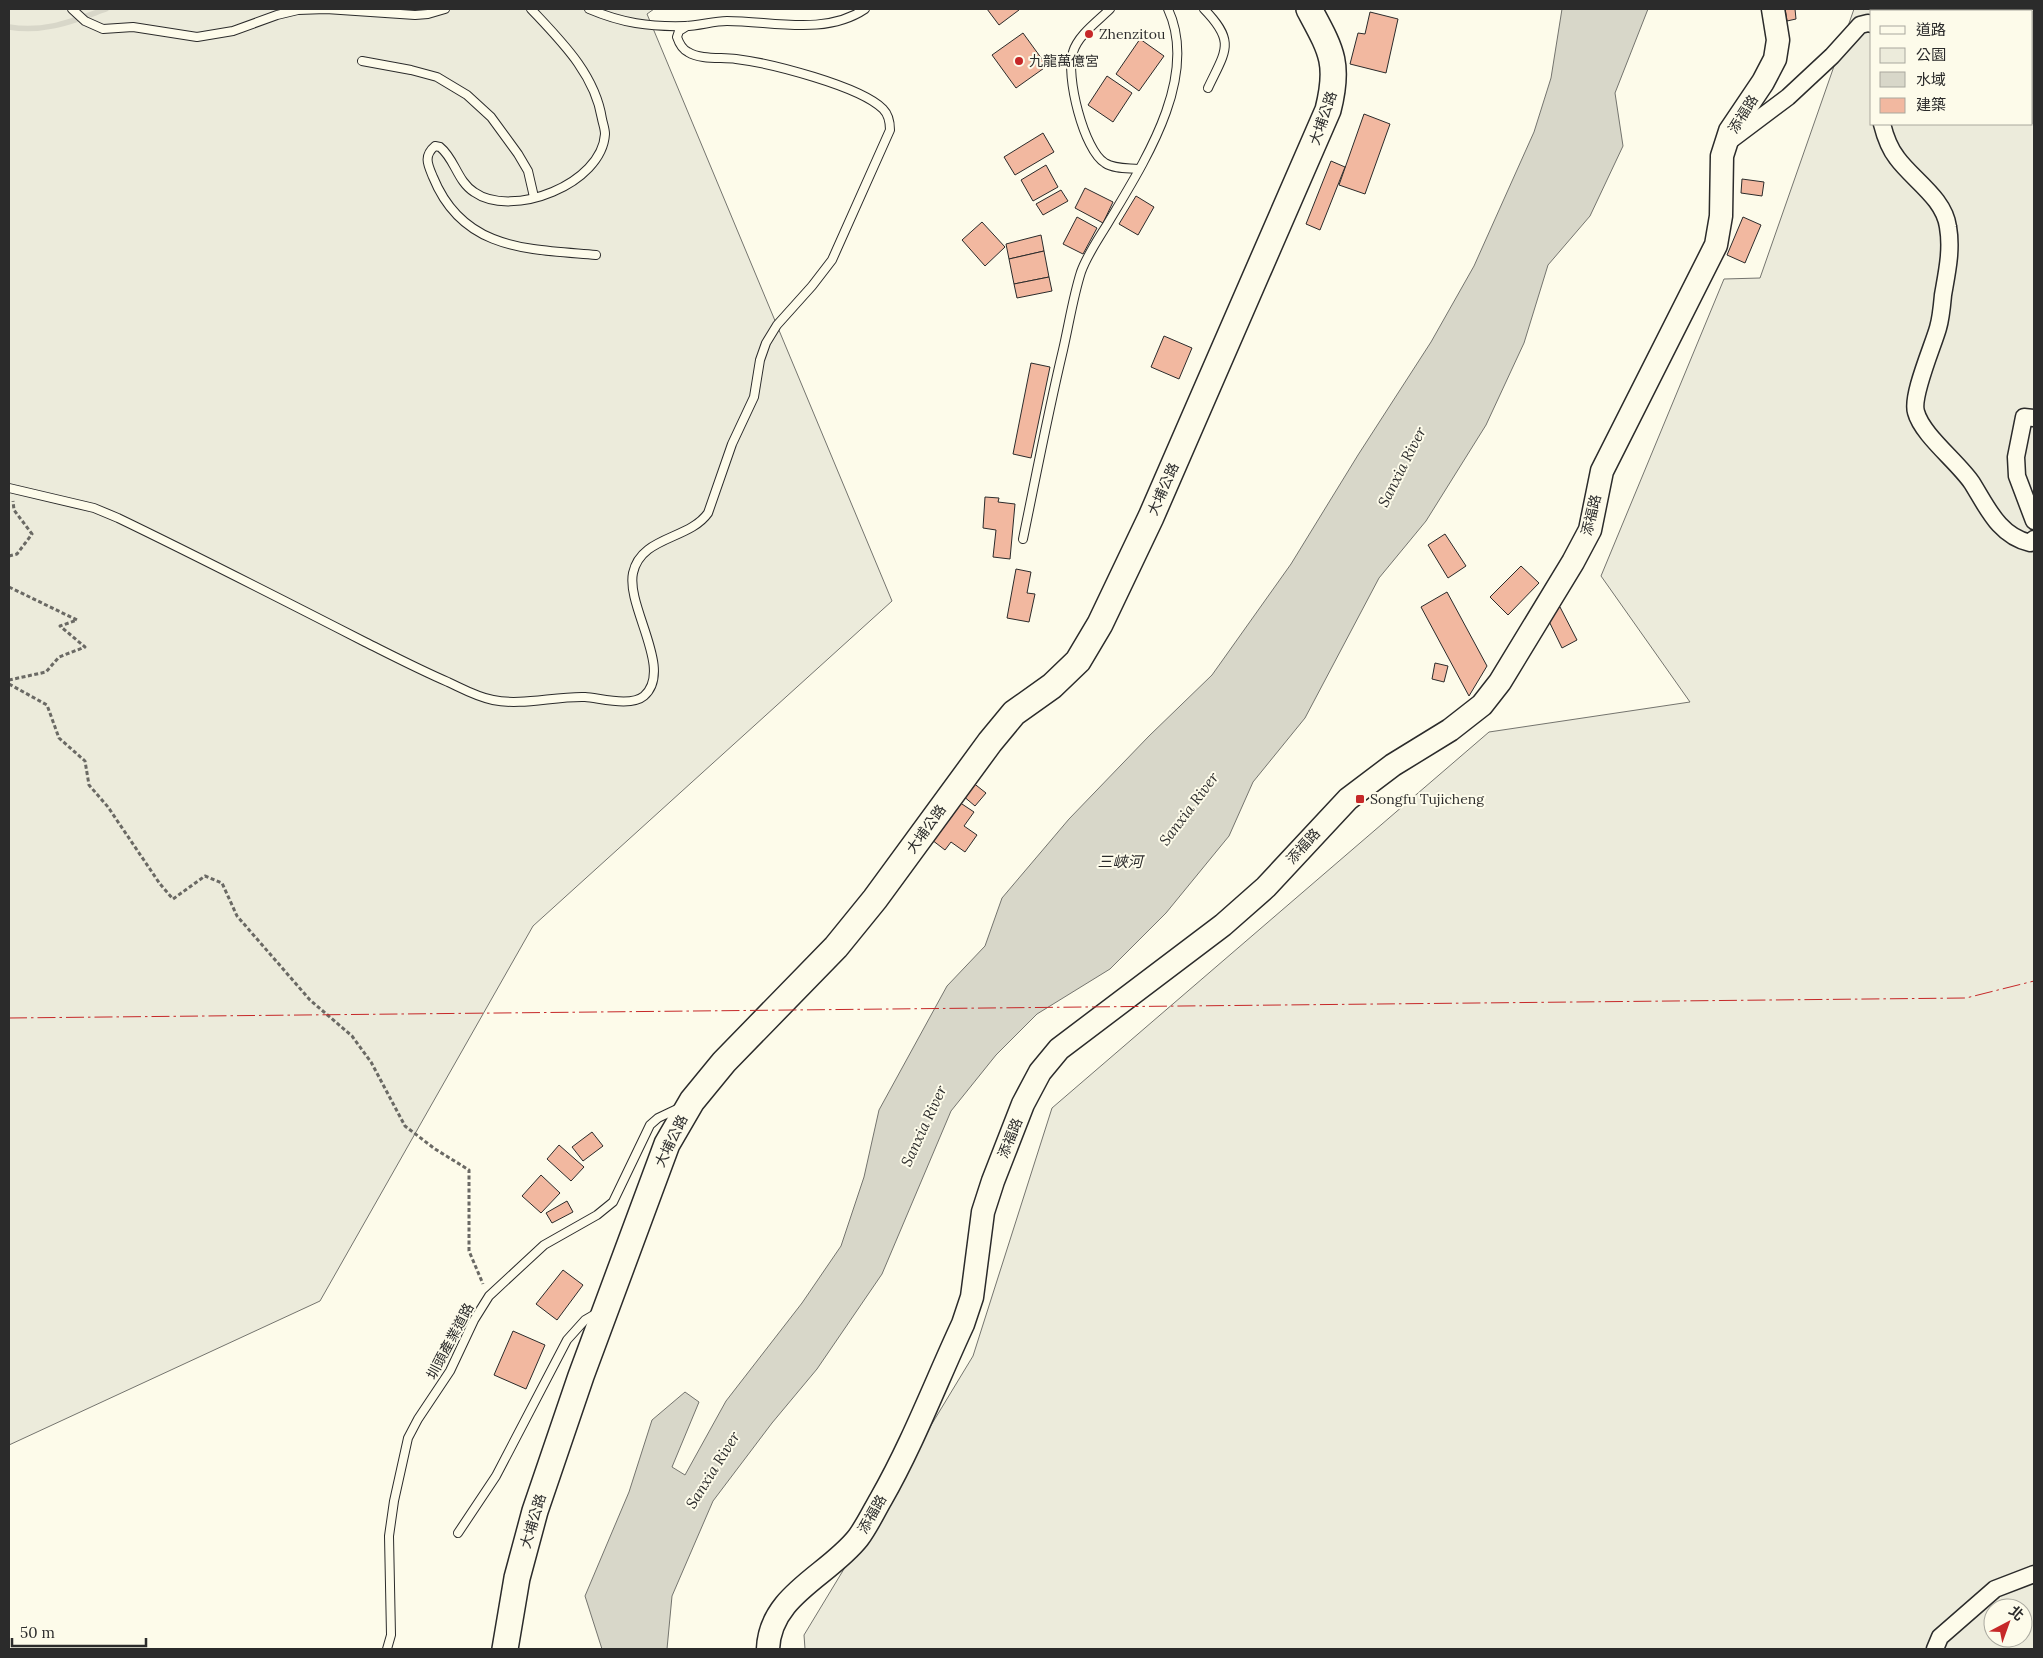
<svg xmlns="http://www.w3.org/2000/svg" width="2043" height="1658" viewBox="0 0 2043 1658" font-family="Lora,'Noto Sans TC',serif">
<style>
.green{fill:#ecebdb;stroke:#74746e;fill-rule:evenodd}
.water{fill:#d8d7c9;stroke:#74746e}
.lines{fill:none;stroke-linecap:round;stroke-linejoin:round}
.stream{stroke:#d8d7c9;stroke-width:5.5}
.building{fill:#f2b8a0;stroke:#2b2b2b}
.lane-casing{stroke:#2b2b2b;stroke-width:10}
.street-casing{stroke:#2b2b2b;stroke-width:19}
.secondary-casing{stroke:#2b2b2b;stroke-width:25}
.primary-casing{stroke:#2b2b2b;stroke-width:28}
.path{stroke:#6a6964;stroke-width:3;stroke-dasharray:4 2.5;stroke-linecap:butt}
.lane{stroke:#fdfbea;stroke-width:8}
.street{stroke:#fdfbea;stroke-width:16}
.secondary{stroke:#fdfbea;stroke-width:22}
.primary{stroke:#fdfbea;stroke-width:25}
.power{stroke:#c62828;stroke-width:1;stroke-dasharray:18 4 2.5 4;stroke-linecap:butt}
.poi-dot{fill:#c62828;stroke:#fdfbea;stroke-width:2}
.labels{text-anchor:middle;stroke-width:4;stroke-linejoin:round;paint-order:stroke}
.poi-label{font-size:14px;fill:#2b2b2b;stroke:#fdfbea;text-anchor:start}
.street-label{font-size:14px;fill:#2b2b2b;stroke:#fdfbea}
.water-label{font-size:15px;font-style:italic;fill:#2b2b2b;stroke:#fdfbea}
</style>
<rect width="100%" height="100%" fill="#fdfbea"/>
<g class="green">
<polygon points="9,9 654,9 647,14 892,601 533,926 320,1301 9,1445"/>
<path d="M 1854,9 L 2034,9 L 2034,1649 L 805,1649 L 804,1635 L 973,1356 L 1052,1108 L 1489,732 L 1690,702 L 1601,576 L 1724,279 L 1760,278 ZM 1872,11 L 2032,11 L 2032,124 L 1872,124 ZM 1993,1608 L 2023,1608 L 2023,1638 L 1993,1638 Z"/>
</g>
<polygon class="water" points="1562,9 1648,9 1615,93 1623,146 1590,216 1548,265 1524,343 1486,425 1426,521 1379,578 1305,718 1253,782 1229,836 1166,913 1110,969 1037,1014 996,1055 951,1111 882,1274 817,1369 772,1423 713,1501 672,1596 667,1649 602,1649 585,1596 629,1492 652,1420 685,1392 699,1402 672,1467 685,1475 726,1401 802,1303 841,1246 864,1177 879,1110 947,986 985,946 1002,898 1069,819 1149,736 1212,675 1291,564 1358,455 1431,342 1474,266 1534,132 1551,78"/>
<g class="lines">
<path class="stream" d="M 9,27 C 45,33 72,21 106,9"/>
</g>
<g class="building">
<polygon points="987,9 1018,9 1019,10 999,25"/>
<polygon points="1785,9 1795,9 1796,19 1787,21"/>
<polygon points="1370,12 1398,19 1386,73 1350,64 1358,33 1365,34"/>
<polygon points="1023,33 1047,66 1016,88 992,55"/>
<polygon points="1140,39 1164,56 1139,91 1116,74"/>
<polygon points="1107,76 1132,93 1113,122 1088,105"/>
<polygon points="1364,114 1390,124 1365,194 1339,185"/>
<polygon points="1043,133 1054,152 1015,175 1004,157"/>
<polygon points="1331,161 1345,167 1320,230 1306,224"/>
<polygon points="1046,165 1058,187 1033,201 1021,180"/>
<polygon points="1742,179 1764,182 1762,196 1741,193"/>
<polygon points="1085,188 1113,202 1103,223 1075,208"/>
<polygon points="1061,190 1068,201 1043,215 1036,204"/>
<polygon points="1136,196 1154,207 1138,235 1119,224"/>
<polygon points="1077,217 1097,228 1083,254 1063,244"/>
<polygon points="1743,217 1761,225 1745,263 1727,255"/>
<polygon points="982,222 1005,247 985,266 962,240"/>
<polygon points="1041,235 1044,251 1009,259 1006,244"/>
<polygon points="1044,251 1049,277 1014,284 1009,259"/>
<polygon points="1049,277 1052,291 1017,298 1014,284"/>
<polygon points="1164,336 1192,348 1179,379 1151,367"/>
<polygon points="1031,363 1050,367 1031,458 1013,454"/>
<polygon points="985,497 999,498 998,502 1015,504 1010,559 993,557 996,530 983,528"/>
<polygon points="1445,534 1466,566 1448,578 1428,545"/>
<polygon points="1521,566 1539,583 1508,615 1490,597"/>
<polygon points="1016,569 1031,572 1027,593 1035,594 1029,622 1007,618"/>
<polygon points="1447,592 1487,666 1469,696 1421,607"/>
<polygon points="1560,607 1577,640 1562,648 1546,615"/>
<polygon points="1435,663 1448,666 1444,682 1432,679"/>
<polygon points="972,782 986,793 975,806 962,795"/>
<polygon points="959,802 974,812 964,826 977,835 965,852 951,842 945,850 932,840"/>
<polygon points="592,1132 603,1146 583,1161 572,1147"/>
<polygon points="559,1145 584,1167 571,1181 547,1159"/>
<polygon points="541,1175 560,1193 541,1213 522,1196"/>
<polygon points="567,1201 573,1212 552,1223 546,1213"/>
<polygon points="563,1270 583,1285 557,1320 536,1304"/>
<polygon points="513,1331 545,1345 526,1389 494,1375"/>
</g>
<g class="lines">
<defs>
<g id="lane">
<polyline points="72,9 85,21 103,29 133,27 197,37 233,31 277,15 298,10 326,9 415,15 428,14 445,9"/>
<path d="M 531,9 C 561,41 595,74 602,119 C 603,124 605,129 605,134 C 602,184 512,219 474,192 C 457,181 455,159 440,147 L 435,146 C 423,156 428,165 433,177 C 463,251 528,249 596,255"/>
<path d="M 589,9 C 622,23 649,27 685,26 C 699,26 713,21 727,21 C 772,21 825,36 865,9"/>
<path d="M 1110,9 C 1098,21 1078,35 1073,52 C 1065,75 1084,151 1105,163 C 1114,169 1127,168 1138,169"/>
<path d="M 1204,9 C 1236,42 1226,50 1208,88"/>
<polyline points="362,61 411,70 437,77 467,95 491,117 518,154 528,171 534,197"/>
<path d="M 9,488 L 94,508 L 118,518 C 201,558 283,600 365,642 C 393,656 420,670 448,682 C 463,689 477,697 493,700 C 521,706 555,696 585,697 C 600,698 631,707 644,696 C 674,670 626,607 633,573 C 641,536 689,540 708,513 L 732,444 L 754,397 L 760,360 L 766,343 L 777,325 L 812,286 L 832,260 L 890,130 C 890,122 889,115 883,109 C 860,86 770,63 736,59 C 721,57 701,60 688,52 C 682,49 679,43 677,37 L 679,31 L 687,26"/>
<path d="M 1023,539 C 1036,476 1048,413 1063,350 C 1069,324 1073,297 1081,272 C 1087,255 1099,238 1108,223 C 1143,164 1200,78 1168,9"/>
<polyline points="458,1533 496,1476 567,1340 585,1320 597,1313"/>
<polyline points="387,1649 391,1635 389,1536 394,1501 408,1438 418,1419 450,1371 474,1320 489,1296 544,1245 597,1215 613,1202 650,1125 658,1118 679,1108"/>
</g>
<g id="street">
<path d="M 1882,124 C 1885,136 1889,148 1897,158 C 1913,180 1944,198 1948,227 C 1952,250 1947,272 1943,295 C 1942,306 1941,318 1938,328 C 1933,346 1911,396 1916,412 C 1922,435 1958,462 1972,483 C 1987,507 1999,536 2030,543 L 2034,539"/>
<polyline points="1728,142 1788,97 1832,56 1860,25 1868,23 1872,24"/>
<polyline points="2034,418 2024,417 2016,457 2017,476 2034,521"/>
<polyline points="1935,1649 1940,1637 1995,1589 2034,1574"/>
</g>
<path id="secondary" d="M 768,1649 C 770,1595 828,1576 858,1538 C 867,1526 874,1511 881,1499 C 913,1443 936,1382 963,1324 L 972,1297 L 983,1212 L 993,1181 L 1023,1104 L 1040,1072 L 1059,1049 L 1223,925 L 1266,887 L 1348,799 L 1393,765 L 1450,730 L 1482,705 L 1500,682 L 1573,562 L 1590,530 L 1602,471 L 1716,245 L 1721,216 L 1722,156 L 1730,131 L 1763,82 L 1775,59 L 1778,40 L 1773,9"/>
<path id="primary" d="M 505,1649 L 517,1578 L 535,1511 L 581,1376 L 667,1144 L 692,1101 L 724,1062 L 836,947 L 875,899 L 990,742 L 1014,713 L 1052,686 L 1078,661 L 1100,624 L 1151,517 L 1328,110 C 1340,63 1331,50 1309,9"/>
</defs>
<use href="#lane" class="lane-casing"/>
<use href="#street" class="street-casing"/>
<use href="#secondary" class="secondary-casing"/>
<use href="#primary" class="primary-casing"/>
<g class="path">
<polyline points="9,556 17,554 32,534 14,510 13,501"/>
<polyline points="9,587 77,620 60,626 85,647 59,657 46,672 9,680"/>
<polyline points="9,684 47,705 59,738 85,761 89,785 108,807 160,884 173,899 205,876 222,883 237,916 310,1000 352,1036 371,1062 405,1126 435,1149 469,1170 469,1251 483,1284"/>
</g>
<use href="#lane" class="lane"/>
<use href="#street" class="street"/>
<use href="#secondary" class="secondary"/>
<use href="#primary" class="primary"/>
<polyline class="power" points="9,1018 1966,998 2034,981"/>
</g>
<g class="poi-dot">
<circle cx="1089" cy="34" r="5"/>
<circle cx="1019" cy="61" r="5"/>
<rect x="1355" y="794" width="10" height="10" rx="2.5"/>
</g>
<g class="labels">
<g class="poi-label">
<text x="1099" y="39">Zhenzitou</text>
<text x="1029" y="66">九龍萬億宮</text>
<text x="1370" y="804">Songfu Tujicheng</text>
</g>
<g class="street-label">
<text transform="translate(1743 114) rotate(-58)" y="5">添福路</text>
<text transform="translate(1323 118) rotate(-71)" y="5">大埔公路</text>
<text transform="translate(1163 489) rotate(-66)" y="5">大埔公路</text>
<text transform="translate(1591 515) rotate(-76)" y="5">添福路</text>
<text transform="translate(926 829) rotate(-54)" y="5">大埔公路</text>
<text transform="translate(1303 846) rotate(-48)" y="5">添福路</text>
<text transform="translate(1010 1138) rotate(-68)" y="5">添福路</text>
<text transform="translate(671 1141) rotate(-64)" y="5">大埔公路</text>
<text transform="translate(450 1341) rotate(-62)" y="5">圳頭產業道路</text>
<text transform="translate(872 1514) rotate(-60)" y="5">添福路</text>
<text transform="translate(533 1521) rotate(-73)" y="5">大埔公路</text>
</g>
<g class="water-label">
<text transform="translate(1402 467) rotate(-63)" y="5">Sanxia River</text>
<text transform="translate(1189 809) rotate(-53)" y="5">Sanxia River</text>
<text x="1120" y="867">三峽河</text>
<text transform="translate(924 1126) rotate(-65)" y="5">Sanxia River</text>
<text transform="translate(713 1470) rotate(-58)" y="5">Sanxia River</text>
</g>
</g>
<rect width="2043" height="1658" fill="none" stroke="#2b2b2b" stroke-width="20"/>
<rect x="1870" y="10" width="162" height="115" fill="#fdfbea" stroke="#a9a89e"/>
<rect x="1880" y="26" width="25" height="8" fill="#fdfbea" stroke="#a9a89e"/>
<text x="1916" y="35" font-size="15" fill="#2b2b2b">道路</text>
<rect x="1880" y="48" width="25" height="15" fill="#ecebdb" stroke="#a9a89e"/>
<text x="1916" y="60" font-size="15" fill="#2b2b2b">公園</text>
<rect x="1880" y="72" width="25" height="15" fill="#d8d7c9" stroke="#a9a89e"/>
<text x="1916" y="85" font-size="15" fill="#2b2b2b">水域</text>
<rect x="1880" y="98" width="25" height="15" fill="#f2b8a0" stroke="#a9a89e"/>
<text x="1916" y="110" font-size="15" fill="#2b2b2b">建築</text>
<g transform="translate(2008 1623) rotate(41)"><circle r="24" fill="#fdfbea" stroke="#a9a89e"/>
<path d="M0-4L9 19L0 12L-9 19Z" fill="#c62828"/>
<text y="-8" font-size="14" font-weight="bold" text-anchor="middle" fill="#2b2b2b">北</text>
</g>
<path d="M12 1638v8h134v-8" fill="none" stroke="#2b2b2b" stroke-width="2.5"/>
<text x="20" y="1638" font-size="15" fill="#2b2b2b" stroke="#fdfbea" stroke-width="4" paint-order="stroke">50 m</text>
</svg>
